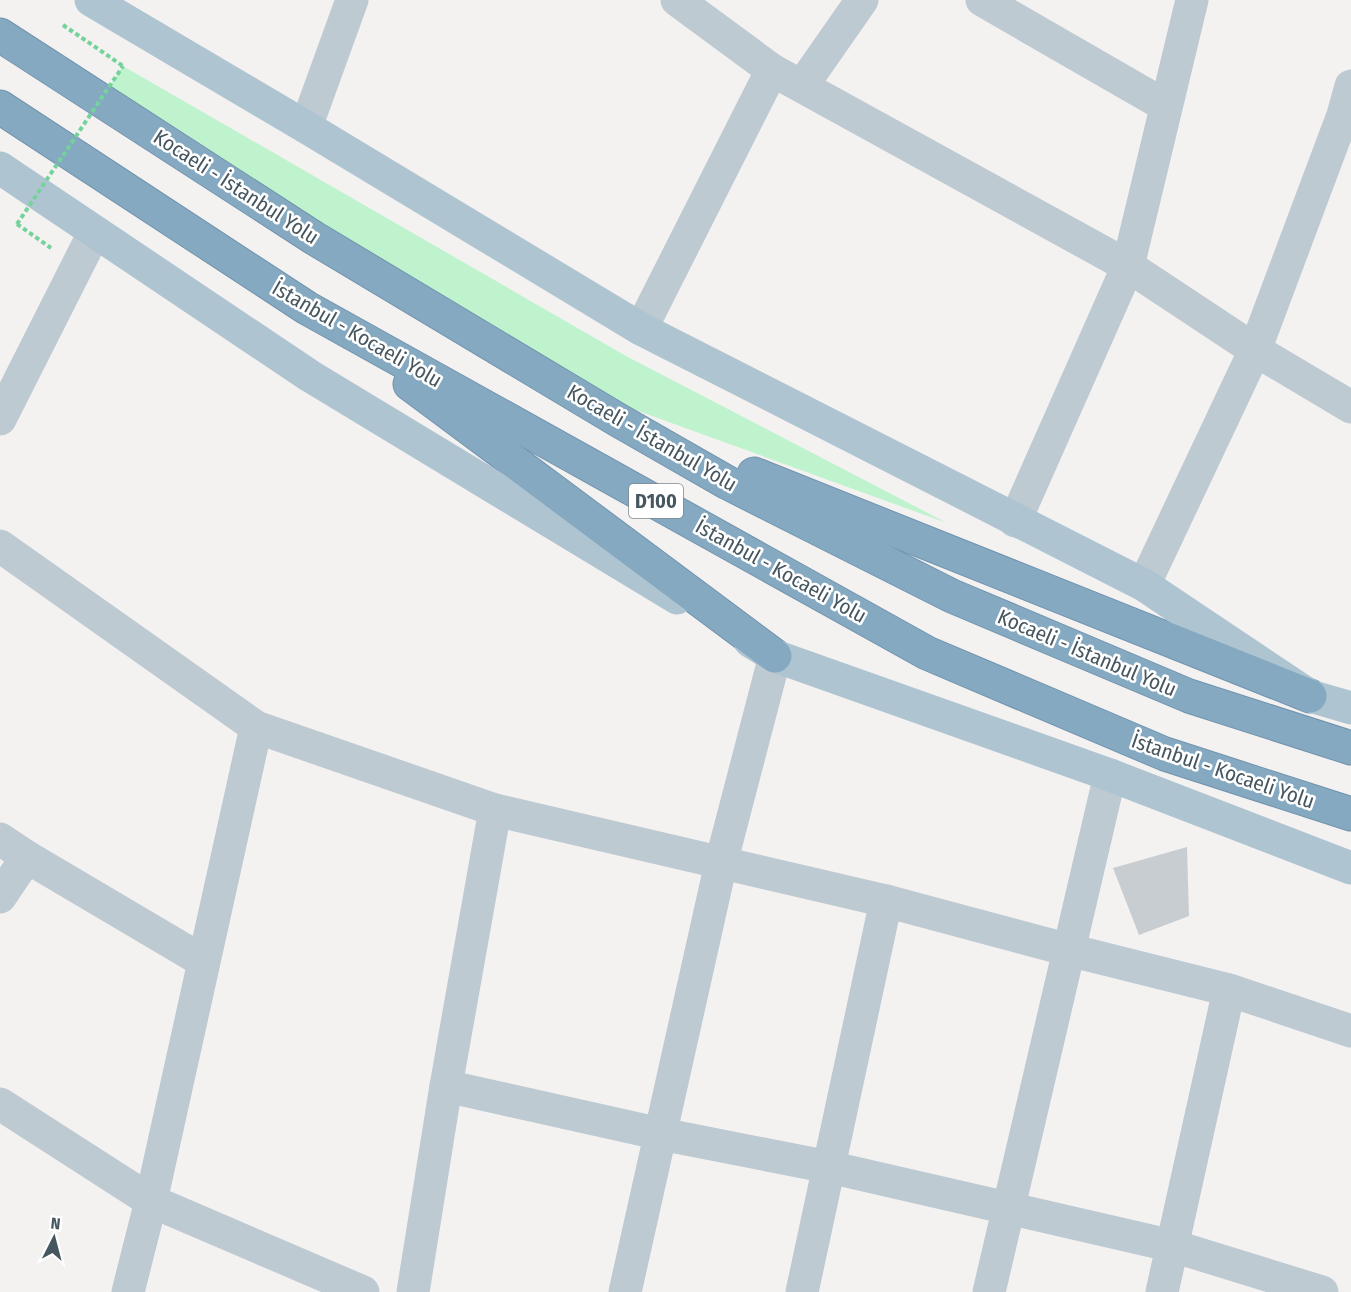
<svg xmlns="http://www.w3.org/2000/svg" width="1351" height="1292" viewBox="0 0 1351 1292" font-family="'Fira Sans Condensed',sans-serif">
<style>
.green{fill:#bef3cd}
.building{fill:#c8cdd1}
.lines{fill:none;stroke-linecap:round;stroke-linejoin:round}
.highway-casing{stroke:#7194ae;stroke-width:35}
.path{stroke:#73d39b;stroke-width:4;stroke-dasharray:4.5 3;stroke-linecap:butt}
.minor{stroke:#becad1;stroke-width:33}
.major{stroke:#afc4d1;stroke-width:33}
.highway{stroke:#86a9c2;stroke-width:33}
.path-bridge{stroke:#73d39b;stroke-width:4;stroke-dasharray:4.5 3;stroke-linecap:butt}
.labels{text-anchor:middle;stroke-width:5;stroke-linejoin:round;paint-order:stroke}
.shield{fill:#fff;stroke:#7e8990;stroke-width:1.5}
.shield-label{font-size:20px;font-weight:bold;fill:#475760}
.street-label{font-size:21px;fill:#475760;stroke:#fff}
</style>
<rect width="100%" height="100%" fill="#f4f1f1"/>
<polygon class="green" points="123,66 626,356 947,523 619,404 105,93"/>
<polygon class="building" points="1187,847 1189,916 1139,935 1113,868"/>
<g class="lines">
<defs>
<g id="highway">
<polyline points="0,35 314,238 618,420 728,483 952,596 1189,696 1351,748"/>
<polyline points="0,107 307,308 927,653 1165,754 1351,814"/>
<polyline points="410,384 775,656"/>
<polyline points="754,474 1310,696"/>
</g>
</defs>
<use href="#highway" class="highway-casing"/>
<g class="path">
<polyline points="63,25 123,66"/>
<polyline points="17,224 51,248"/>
</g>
<g class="minor">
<polyline points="677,0 772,70 1128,266 1255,350 1351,407"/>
<polyline points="982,0 1166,106"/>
<polyline points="802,86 862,0"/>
<polyline points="306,127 352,0"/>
<polyline points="641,329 772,70"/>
<polyline points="0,419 94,233"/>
<polyline points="1015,521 1128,266 1192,0"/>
<polyline points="0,546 256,727 495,810 886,901 1069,950 1229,990 1351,1031"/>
<polyline points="1144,585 1255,350 1343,115 1351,86"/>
<polyline points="0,839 27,857 203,961"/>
<polyline points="0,897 27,857"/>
<polyline points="446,1086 661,1134 829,1167 1173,1246 1322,1292"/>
<polyline points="0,1104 151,1201 363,1292"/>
<polyline points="128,1292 151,1201 256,727"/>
<polyline points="413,1292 446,1086 495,810"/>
<polyline points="625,1292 721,863 775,656"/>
<polyline points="802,1292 886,901"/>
<polyline points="989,1292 1110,775"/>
<polyline points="1162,1292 1229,990"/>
</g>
<g class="major">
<polyline points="91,0 306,127 641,329 1144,585 1310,696 1351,708"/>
<polyline points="0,168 310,376 677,598"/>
<polyline points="750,641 775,656 1110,775 1351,868"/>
</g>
<use href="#highway" class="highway"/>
<polyline class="path-bridge" points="17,224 123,66"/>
</g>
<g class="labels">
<rect class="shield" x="629" y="484" width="54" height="34" rx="4.5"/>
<g class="shield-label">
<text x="656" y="508">D100</text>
</g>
<g class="street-label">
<text transform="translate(236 187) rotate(33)" y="7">Kocaeli - İstanbul Yolu</text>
<text transform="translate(357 334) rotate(30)" y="7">İstanbul - Kocaeli Yolu</text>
<text transform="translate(652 438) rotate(30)" y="7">Kocaeli - İstanbul Yolu</text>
<text transform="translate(781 571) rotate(29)" y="7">İstanbul - Kocaeli Yolu</text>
<text transform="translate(1087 653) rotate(23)" y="7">Kocaeli - İstanbul Yolu</text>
<text transform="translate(1223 771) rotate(19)" y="7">İstanbul - Kocaeli Yolu</text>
</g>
</g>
<g transform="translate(54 1238) rotate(6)" stroke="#ffffff" stroke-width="4.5" paint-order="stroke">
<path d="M0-4.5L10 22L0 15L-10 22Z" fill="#475760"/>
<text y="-9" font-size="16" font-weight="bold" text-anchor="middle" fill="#475760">N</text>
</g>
</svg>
